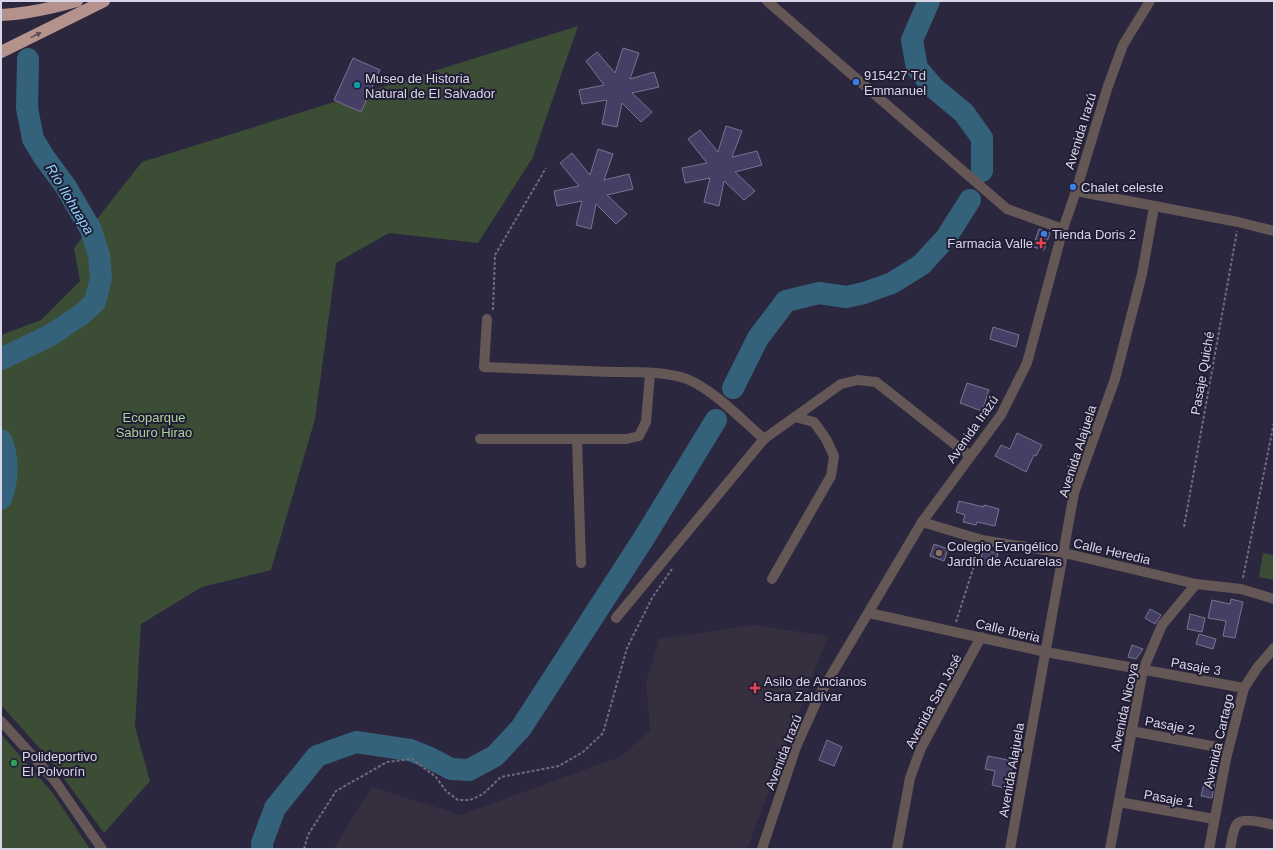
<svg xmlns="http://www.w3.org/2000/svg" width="1275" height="850" viewBox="0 0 1275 850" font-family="Arial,sans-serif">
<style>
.medical{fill:#352f3f}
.green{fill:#3b4d35}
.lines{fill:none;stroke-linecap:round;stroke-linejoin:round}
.river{stroke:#35627b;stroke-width:22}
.building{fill:#453f65;stroke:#777490}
.path{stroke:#6f6c81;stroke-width:2;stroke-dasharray:3 2;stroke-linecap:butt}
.minor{stroke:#655755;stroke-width:10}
.highway{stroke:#b6928d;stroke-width:12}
.oneway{fill:#5d4c58}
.shop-dot{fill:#3f7fe0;stroke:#211d34;stroke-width:1.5}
.culture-dot{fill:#0f9aa8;stroke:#211d34;stroke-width:1.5}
.health-dot{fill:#e0444e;stroke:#211d34;stroke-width:1.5}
.education-dot{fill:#8d6e63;stroke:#211d34;stroke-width:1.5}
.leisure-dot{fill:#2e9e5b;stroke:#211d34;stroke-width:1.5}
.labels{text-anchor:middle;stroke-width:4;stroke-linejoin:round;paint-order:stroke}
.poi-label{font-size:13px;fill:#d9d7e7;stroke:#211d34;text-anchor:start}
.street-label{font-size:13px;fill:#d9d7e7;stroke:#211d34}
.park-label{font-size:13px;fill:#a8d396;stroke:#211d34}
.water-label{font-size:14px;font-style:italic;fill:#8bd5ff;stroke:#211d34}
</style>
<rect width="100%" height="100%" fill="#2b273f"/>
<polygon class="medical" points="753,625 828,636 747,849 333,849 372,787 461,815 622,756 650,730 646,682 659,639"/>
<g class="green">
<polygon points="578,26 532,159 478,243 389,233 336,263 315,419 271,570 202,587 141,624 135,727 150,781 104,833 51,761 1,705 1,335 41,320 80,281 74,248 142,162"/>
<polygon points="1263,553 1274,555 1274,580 1259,577"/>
<polygon points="1,734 52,792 90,849 1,849"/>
</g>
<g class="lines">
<g class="river">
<polyline points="929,1 912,40 917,68 934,88 964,113 982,138 982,171"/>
<polyline points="1,359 51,335 82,314 95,302 101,278 99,255 91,230 66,187 44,157 33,139 27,108 28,59"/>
<polyline points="733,388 758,338 786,301 819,293 846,297 864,293 892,283 921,265 946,238 970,200"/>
<path d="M 1,440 C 9,458 8,481 1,499"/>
<polyline points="262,849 262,843 275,808 317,756 356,742 410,750 430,758 451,769 469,770 495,756 521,728 644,538 716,420"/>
</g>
</g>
<g class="building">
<polygon points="623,48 639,53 630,79 654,72 659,87 632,93 652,112 641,122 622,103 617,127 602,124 607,100 582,104 579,90 604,85 586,61 597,52 615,73"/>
<polygon points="353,58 380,70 361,112 334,100"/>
<polygon points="726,126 742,131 732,157 757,151 762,165 735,172 755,191 744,200 724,181 719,206 704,202 710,178 685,183 682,168 707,163 688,139 700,130 718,152"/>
<polygon points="598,149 613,154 604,180 629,174 633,189 607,195 627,214 616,224 596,204 591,229 576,225 582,201 557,206 554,191 579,186 560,163 572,153 590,175"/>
<polygon points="1039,229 1050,233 1044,250 1033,247"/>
<polygon points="993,327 1019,335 1016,347 990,339"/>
<polygon points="967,383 989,390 982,411 960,403"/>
<polygon points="1017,433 1042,445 1036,456 1034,455 1026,472 995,456 1001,445 1010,449"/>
<polygon points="959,501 984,507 984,505 999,509 995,526 977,522 976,525 963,522 965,515 956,512"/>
<polygon points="934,544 948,549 944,561 930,556"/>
<polygon points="983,550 998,553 995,566 980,563"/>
<polygon points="1231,599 1243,602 1235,638 1223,636 1226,621 1208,618 1212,600 1230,604"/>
<polygon points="1150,609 1161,615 1155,624 1145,618"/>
<polygon points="1190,614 1205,618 1202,632 1187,629"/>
<polygon points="1199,634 1216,639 1213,649 1196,644"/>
<polygon points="1132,645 1143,649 1136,659 1128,657"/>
<polygon points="827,740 842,747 834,766 819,760"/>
<polygon points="988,756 1013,761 1008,789 992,785 995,771 985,769"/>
<polygon points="1205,779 1215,781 1212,798 1201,796"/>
</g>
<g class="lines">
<g class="path">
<polyline points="493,310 495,255 546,168"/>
<polyline points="1184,527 1237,231"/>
<polyline points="1243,578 1274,422"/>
<polyline points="956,622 979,550"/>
<polyline points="304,849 308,835 336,791 387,762 412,759 436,777 446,791 458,800 470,800 483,794 501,777 559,766 583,752 603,733 627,648 652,598 672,569"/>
</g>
<g class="minor">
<polyline points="767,1 1007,209 1063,229"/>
<polyline points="1076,191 1238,222 1274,231"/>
<path d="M 487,319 L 484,367 C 526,369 569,370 612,372 C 635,372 665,371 687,379 C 715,391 741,419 764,439"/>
<polyline points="480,439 627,439 639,436 646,422 650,373"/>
<polyline points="577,439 581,563"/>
<polyline points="922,522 982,540 1064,553 1196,584 1241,589 1274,599"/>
<polyline points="772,579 831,476 834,456 826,439 814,422 795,417"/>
<polyline points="869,613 1046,652 1244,688"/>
<polyline points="616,618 764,439 841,384 858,380 876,382 970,456"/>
<polyline points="1,721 55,781 102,849"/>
<polyline points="1131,731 1228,749"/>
<polyline points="1119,802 1214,819"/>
<polyline points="762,849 796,747 820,694 922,522 1001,415 1027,363 1063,229 1076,191 1108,86 1123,45 1150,1"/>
<polyline points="897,849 910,778 921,748 981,637"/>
<polyline points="1010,849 1074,493 1115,379 1142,274 1154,207"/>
<polyline points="1110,849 1143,670 1162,625 1196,584"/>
<polyline points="1209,849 1226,759 1244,688 1257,668 1274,648"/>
<path d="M 1230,849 C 1232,842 1232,830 1237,824 C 1242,817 1266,823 1274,825"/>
</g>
<g class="highway">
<path d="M 1,15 C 27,14 52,8 77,1"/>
<polyline points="1,52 104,1"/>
</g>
</g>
<defs><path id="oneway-solid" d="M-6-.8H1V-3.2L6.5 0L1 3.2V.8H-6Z"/></defs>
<use class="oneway" href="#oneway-solid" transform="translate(36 35) rotate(-26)"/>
<g class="shop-dot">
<circle cx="856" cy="82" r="4"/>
<circle cx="1073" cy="187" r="4"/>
<circle cx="1044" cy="234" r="4"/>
</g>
<circle class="culture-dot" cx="357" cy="85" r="4"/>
<g class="health-dot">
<path d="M1039 237h4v4h4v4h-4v4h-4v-4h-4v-4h4z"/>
<path d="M753 682h4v4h4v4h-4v4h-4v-4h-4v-4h4z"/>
</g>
<circle class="education-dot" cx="939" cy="553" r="4"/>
<circle class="leisure-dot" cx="14" cy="763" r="4"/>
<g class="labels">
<g class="poi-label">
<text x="864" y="80">915427 Td<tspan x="864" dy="15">Emmanuel</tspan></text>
<text x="365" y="83">Museo de Historia<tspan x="365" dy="15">Natural de El Salvador</tspan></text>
<text x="1081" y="192">Chalet celeste</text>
<text x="1052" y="239">Tienda Doris 2</text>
<text x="1033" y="248" text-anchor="end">Farmacia Valle</text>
<text x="947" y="551">Colegio Evangélico<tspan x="947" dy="15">Jardín de Acuarelas</tspan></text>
<text x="764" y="686">Asilo de Ancianos<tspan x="764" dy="15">Sara Zaldívar</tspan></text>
<text x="22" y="761">Polideportivo<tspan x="22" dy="15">El Polvorín</tspan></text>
</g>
<g class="street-label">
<text transform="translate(1080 131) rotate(-73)" y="5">Avenida Irazú</text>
<text transform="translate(1202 373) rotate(-80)" y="5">Pasaje Quiché</text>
<text transform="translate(972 429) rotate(-55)" y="5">Avenida Irazú</text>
<text transform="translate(1077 451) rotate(-72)" y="5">Avenida Alajuela</text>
<text transform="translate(1112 551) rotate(13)" y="5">Calle Heredia</text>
<text transform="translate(1008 630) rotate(13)" y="5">Calle Iberia</text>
<text transform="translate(1196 666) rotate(10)" y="5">Pasaje 3</text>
<text transform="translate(933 701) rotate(-62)" y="5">Avenida San José</text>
<text transform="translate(1124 707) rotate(-78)" y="5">Avenida Nicoya</text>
<text transform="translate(1170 725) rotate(11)" y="5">Pasaje 2</text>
<text transform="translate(1218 741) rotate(-77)" y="5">Avenida Cartago</text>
<text transform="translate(783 752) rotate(-69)" y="5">Avenida Irazú</text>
<text transform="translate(1011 770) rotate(-80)" y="5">Avenida Alajuela</text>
<text transform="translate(1169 798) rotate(10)" y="5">Pasaje 1</text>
</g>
<g class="park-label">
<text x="154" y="422">Ecoparque<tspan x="154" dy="15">Saburo Hirao</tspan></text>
</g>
<g class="water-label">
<text transform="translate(70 199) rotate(59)" y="5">Río Ilohuapa</text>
</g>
</g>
<rect width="1275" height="850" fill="none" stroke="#d9d7e7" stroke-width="4"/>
</svg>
